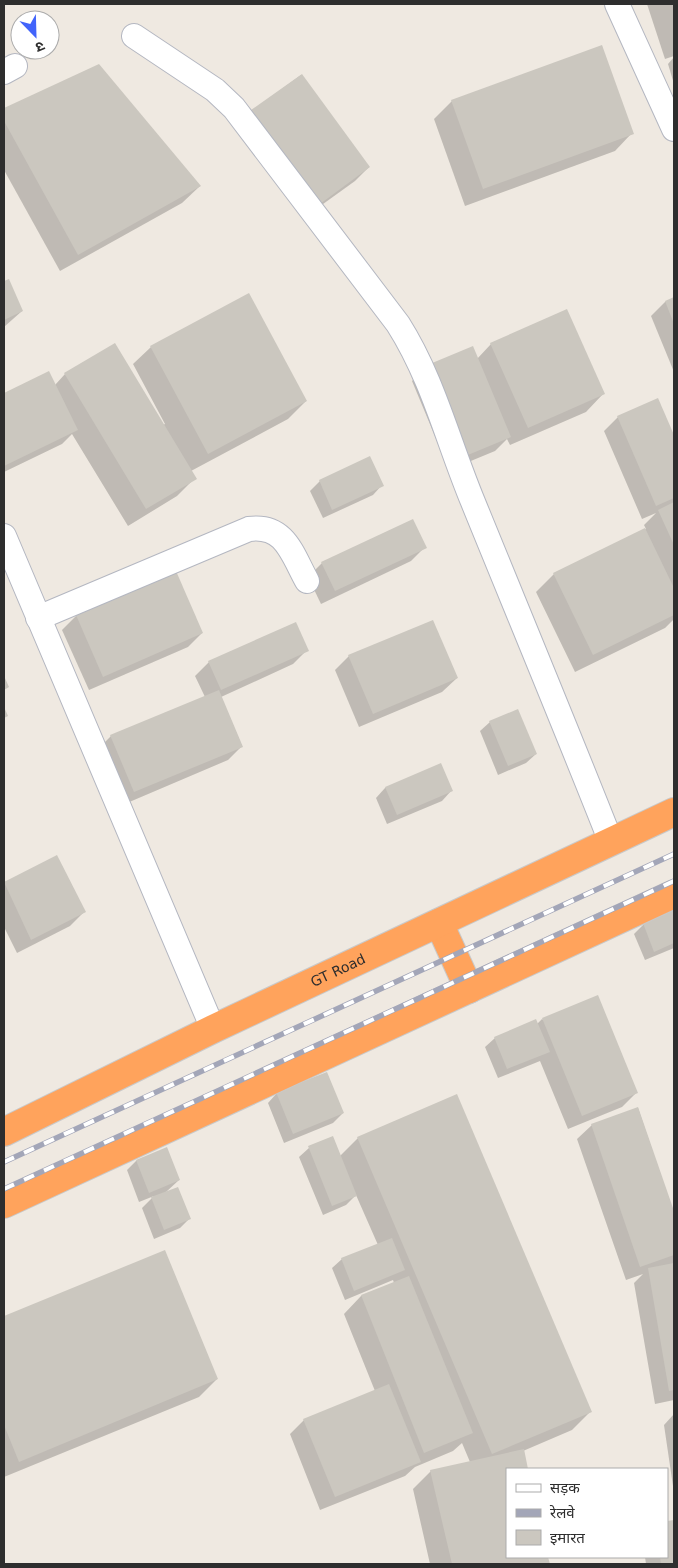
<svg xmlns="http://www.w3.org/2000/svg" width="678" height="1568" viewBox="0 0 678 1568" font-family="'DejaVu Sans','Noto Sans Devanagari',sans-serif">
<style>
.shadow{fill:#0003}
.building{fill:#cbc7bf}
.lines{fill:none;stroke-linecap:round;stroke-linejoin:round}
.minor-casing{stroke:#b4b7c1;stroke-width:26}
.highway-casing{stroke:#c9c9c9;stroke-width:30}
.minor{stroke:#fff;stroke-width:24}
.highway{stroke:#ffa35c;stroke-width:28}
.rail-casing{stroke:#a3a6b8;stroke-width:5.5}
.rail{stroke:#fff;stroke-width:4;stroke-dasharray:11;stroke-linecap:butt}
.labels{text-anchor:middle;stroke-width:5;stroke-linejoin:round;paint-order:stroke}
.street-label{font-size:14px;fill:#2e2e2e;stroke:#fff}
</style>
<rect width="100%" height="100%" fill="#efe9e1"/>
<g class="shadow">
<polygon points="647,4 674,4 674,56 665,59"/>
<polygon points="674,57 674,84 668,64"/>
<polygon points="98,66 200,186 182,203 60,271 4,170 4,109"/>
<polygon points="301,75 369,167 355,181 305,217 238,125 252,111"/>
<polygon points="452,101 632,133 615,151 465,206 434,119"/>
<polygon points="8,280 22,311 4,327 4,282"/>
<polygon points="674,299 674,372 651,316 665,302"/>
<polygon points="491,344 603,394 586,412 510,445 507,439 495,451 449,470 412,381 426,367 477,359"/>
<polygon points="151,347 306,401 288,419 191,471 195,478 177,496 128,526 72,434 62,444 4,472 4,394 49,373 55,385 65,374 163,425 165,424 133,364"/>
<polygon points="658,400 674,438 674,586 672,587 674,619 665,628 575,672 536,592 554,574 646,529 644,525 656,513 642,519 604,431 618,417"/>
<polygon points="320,481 382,485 373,495 323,518 310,491"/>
<polygon points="425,547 411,561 321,604 308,577 322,563"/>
<polygon points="76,616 202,633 188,647 89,690 62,630"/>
<polygon points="307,650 293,664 221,697 242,746 228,760 120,806 97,750 111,736 205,697 195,676 209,662"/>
<polygon points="349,656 457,678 442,692 359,727 335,670"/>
<polygon points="490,722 536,754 526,763 498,775 480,731"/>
<polygon points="440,765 451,791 442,801 387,824 376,798 385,788"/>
<polygon points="57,857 84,912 70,926 17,953 4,927 4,883"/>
<polygon points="674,912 674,948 645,960 634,934 644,924"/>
<polygon points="542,1019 636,1093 622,1107 568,1129 540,1061 498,1078 485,1047 495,1038 537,1024"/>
<polygon points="277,1093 343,1113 333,1123 284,1143 268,1103"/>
<polygon points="638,1108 674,1215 674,1262 672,1265 674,1264 674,1400 655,1404 634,1283 643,1274 626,1280 577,1139 592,1125"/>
<polygon points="358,1138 590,1412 572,1430 523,1451 527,1469 507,1469 507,1557 547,1557 549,1564 430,1564 413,1489 431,1471 470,1462 462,1443 453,1451 415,1467 405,1476 320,1510 290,1434 304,1420 375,1391 344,1314 361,1296 394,1283 393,1280 345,1300 332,1268 342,1259 378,1245 356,1195 346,1205 323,1215 299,1157 309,1148 340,1156"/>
<polygon points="166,1149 179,1180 166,1192 189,1219 180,1228 154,1239 142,1208 154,1196 139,1202 127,1170 136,1161"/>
<polygon points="165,1252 217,1379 199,1397 4,1477 4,1318"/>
<polygon points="674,1414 674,1493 664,1425"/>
<polygon points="674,1521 674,1564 646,1564 645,1557 667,1557 667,1522"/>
</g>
<g class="building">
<polygon points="602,45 634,134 483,189 451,100"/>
<polygon points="99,64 201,186 78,255 4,121 4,108"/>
<polygon points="302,74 370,167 320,204 251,110"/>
<polygon points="9,279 23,311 4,320 4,281"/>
<polygon points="249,293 307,401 208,454 150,346"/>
<polygon points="674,297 674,324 665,301"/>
<polygon points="567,309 605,394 528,428 490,343"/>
<polygon points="115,343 197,479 146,509 64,373"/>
<polygon points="473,346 511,437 463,457 425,366"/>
<polygon points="49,371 78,430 4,466 4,393"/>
<polygon points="658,398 674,435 674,498 656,506 617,416"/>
<polygon points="370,456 384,486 332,510 319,480"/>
<polygon points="674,502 674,545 658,510"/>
<polygon points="413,519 427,548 335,591 321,562"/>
<polygon points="645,528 674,588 674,615 593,655 553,573"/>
<polygon points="176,571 203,633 103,677 76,615"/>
<polygon points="433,620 458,678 373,714 348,655"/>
<polygon points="296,622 309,651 221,690 208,661"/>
<polygon points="4,676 9,687 4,690"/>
<polygon points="219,690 243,747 134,792 110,735"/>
<polygon points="4,707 8,716 4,718"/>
<polygon points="518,709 537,754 508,766 489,721"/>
<polygon points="441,763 453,791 397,815 385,787"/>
<polygon points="57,855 86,912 31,940 4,882"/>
<polygon points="674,910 674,943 654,952 643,923"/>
<polygon points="598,995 638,1093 582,1116 542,1018"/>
<polygon points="536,1019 550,1052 507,1069 494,1037"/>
<polygon points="327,1072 344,1113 293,1134 276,1092"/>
<polygon points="457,1094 592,1412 492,1454 357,1137"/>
<polygon points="638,1107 674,1211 674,1255 640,1267 591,1124"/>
<polygon points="333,1136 357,1196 332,1206 308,1146"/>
<polygon points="167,1147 180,1180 149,1193 136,1160"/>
<polygon points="178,1187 191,1219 164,1230 151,1197"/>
<polygon points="392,1238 405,1270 354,1291 341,1258"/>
<polygon points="165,1250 218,1379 19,1462 4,1425 4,1316"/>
<polygon points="674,1263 674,1390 669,1391 648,1268"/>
<polygon points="409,1276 473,1433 424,1453 361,1295"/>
<polygon points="389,1384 421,1462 335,1497 303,1419"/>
<polygon points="524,1449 528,1469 507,1469 507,1557 548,1557 550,1564 452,1564 430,1470"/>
<polygon points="674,1520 674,1564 661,1564 660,1557 667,1557 667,1521"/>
</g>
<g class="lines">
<defs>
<g id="minor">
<polyline points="617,4 674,129"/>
<path d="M 134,36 L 215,90 L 234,108 L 398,324 C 433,379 448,442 473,502 C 519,615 566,728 611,842"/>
<polyline points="4,72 15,66"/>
<polyline points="4,536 213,1029"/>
<path d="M 38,618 L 249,529 C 285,524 292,554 307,581"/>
</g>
<g id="highway">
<polyline points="439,923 469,989"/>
<path id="s1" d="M 4,1132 L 213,1029 L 674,812"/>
<polyline points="4,1204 674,894"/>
</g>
</defs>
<use href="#minor" class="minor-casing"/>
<use href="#highway" class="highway-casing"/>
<use href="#minor" class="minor"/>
<use href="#highway" class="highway"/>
<defs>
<g id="rail">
<polyline points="4,1162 674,854"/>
<polyline points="4,1189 674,881"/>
</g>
</defs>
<use href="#rail" class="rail-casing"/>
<use href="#rail" class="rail"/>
</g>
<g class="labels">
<g class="street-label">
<text dy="5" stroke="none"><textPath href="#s1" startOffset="371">GT Road</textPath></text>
</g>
</g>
<rect width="678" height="1568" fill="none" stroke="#2e2e2e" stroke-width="10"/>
<rect x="506" y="1468" width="162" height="90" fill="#ffffff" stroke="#ababab"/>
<rect x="516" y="1484" width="25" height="8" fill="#ffffff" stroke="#ababab"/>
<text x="550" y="1493" font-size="15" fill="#2e2e2e">सड़क</text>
<rect x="516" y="1509" width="25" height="8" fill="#a3a6b8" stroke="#ababab"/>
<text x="550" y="1518" font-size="15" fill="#2e2e2e">रेलवे</text>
<rect x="516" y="1530" width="25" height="15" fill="#cbc7bf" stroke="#ababab"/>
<text x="550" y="1543" font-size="15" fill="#2e2e2e">इमारत</text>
<g transform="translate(35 35) rotate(157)"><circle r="24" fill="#ffffff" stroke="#ababab"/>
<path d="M0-4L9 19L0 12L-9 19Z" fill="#4264fb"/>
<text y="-8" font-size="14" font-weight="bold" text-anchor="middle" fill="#2e2e2e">उ</text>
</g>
</svg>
